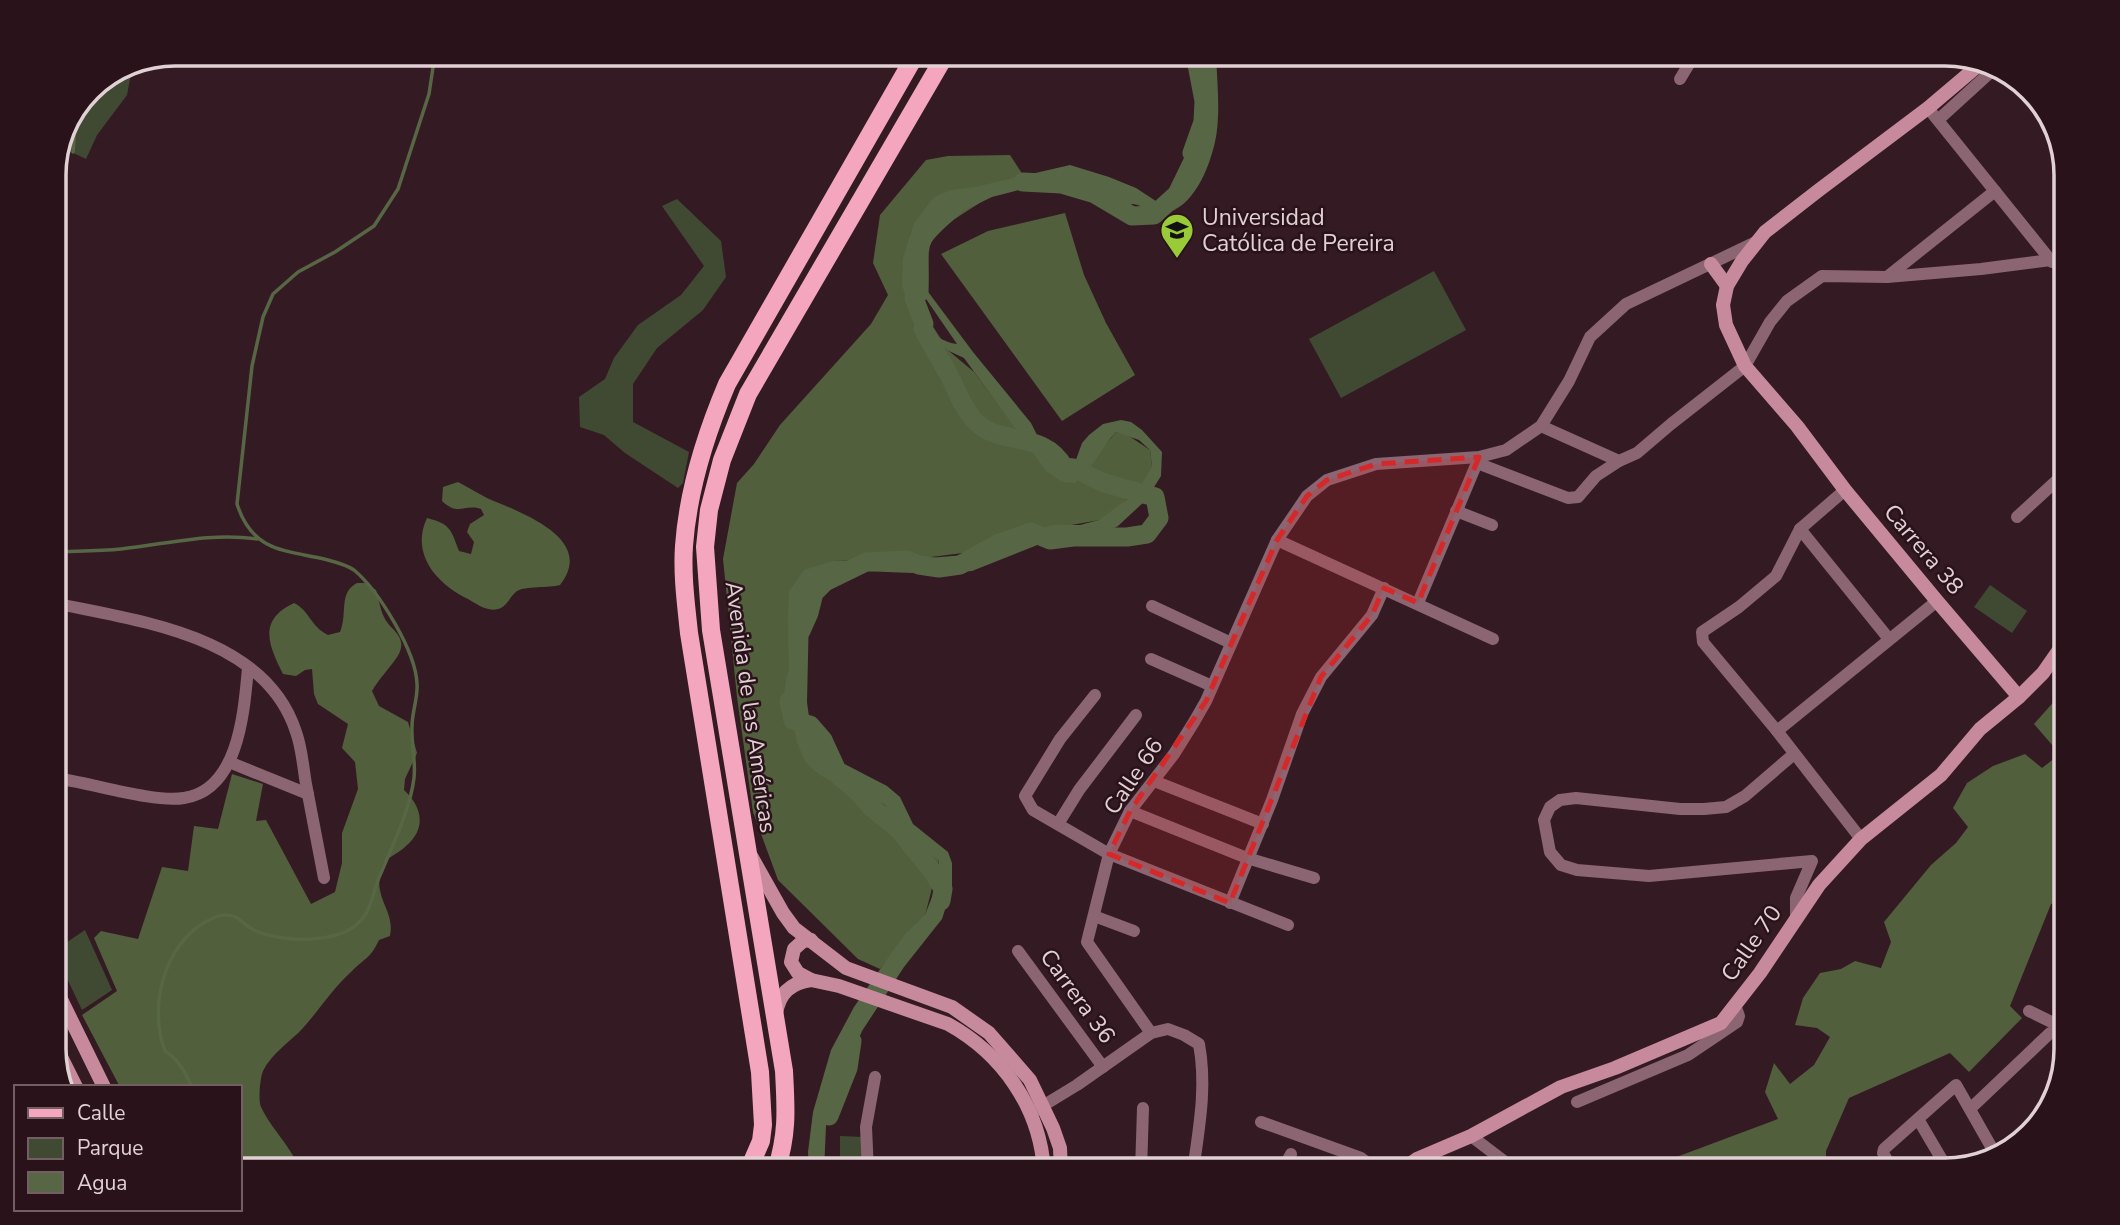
<svg xmlns="http://www.w3.org/2000/svg" width="2120" height="1225" viewBox="0 0 2120 1225" font-family="'Nunito Sans',sans-serif">
<style>
.green{fill:#404a33}
.forest{fill:#515f3d}
.water{fill:#576644;fill-rule:evenodd}
.lines{fill:none;stroke-linecap:round;stroke-linejoin:round}
.stream{stroke:#576644;stroke-width:3.5}
.river{stroke:#576644;stroke-width:19}
.street{stroke:#8b6571;stroke-width:12}
.secondary{stroke:#c78a9d;stroke-width:14}
.primary{stroke:#f5a6bf;stroke-width:18}
.marked{fill:#d62828;fill-opacity:0.2;stroke:#d62828;stroke-width:5;stroke-dasharray:14 9;stroke-linejoin:round}
.labels{text-anchor:middle;stroke-width:5;stroke-linejoin:round;paint-order:stroke}
.poi-label{font-size:23px;fill:#e1d0d4;stroke:#29121a;text-anchor:start}
.street-label{font-size:23px;fill:#e1d0d4;stroke:#29121a}
.rim{fill:none;stroke:#e1d0d4;stroke-width:3.5}
</style>
<rect width="100%" height="100%" fill="#341b23"/>
<g class="green">
<polygon points="130,63 133,63 127,95 97,135 86,159 63,148 90,90"/>
<polygon points="677,199 721,241 726,277 703,310 657,348 633,384 633,422 689,452 683,483 678,488 625,453 604,435 580,427 579,397 605,379 614,358 638,325 681,295 704,266 662,206"/>
<polygon points="1434,271 1466,330 1341,398 1309,339"/>
<polygon points="1990,585 2027,611 2012,633 1974,607"/>
<polygon points="85,930 112,990 82,1010 54,951"/>
<polygon points="840,1136 864,1137 863,1171 840,1171"/>
</g>
<g class="forest">
<polygon points="1010,155 1023,175 905,251 914,298 949,351 974,372 1039,460 1062,481 1097,455 1116,432 1126,434 1150,450 1152,466 1146,480 1126,500 1117,517 1031,532 987,550 907,560 832,561 790,592 815,772 885,805 939,860 925,916 880,969 858,959 778,880 753,812 737,697 723,559 737,483 754,464 780,425 871,324 888,295 873,263 880,215 926,160 948,156"/>
<polygon points="1065,213 1084,275 1106,323 1135,375 1062,421 941,254 988,231"/>
<path d="M 458,482 C 468,487 477,493 487,498 C 519,512 597,538 560,585 C 549,588 525,586 517,591 C 510,596 507,607 498,609 C 487,612 477,604 468,599 C 437,584 410,554 427,518 C 451,524 451,530 459,551 L 471,554 L 474,542 L 467,532 L 470,524 L 484,515 L 481,509 C 464,503 459,517 442,501 L 443,487 Z"/>
<path d="M 357,583 L 365,583 L 376,590 C 379,599 380,609 384,617 C 390,631 412,637 395,660 C 387,671 379,679 372,691 L 379,706 L 408,722 L 417,753 L 405,779 L 404,790 C 422,807 427,828 406,846 C 396,856 383,857 380,873 C 375,901 395,911 390,936 L 379,940 C 370,959 366,957 352,971 C 333,988 320,1009 303,1028 C 291,1041 271,1054 263,1071 C 260,1078 258,1101 261,1107 C 271,1129 293,1148 300,1171 L 240,1171 L 240,1087 L 120,1087 L 82,1015 L 117,991 L 94,938 L 101,931 L 138,939 L 162,867 L 188,871 L 194,826 L 218,829 L 232,774 L 263,784 L 256,821 L 266,820 L 311,904 L 335,892 L 342,863 L 342,833 L 358,789 L 355,762 L 342,748 L 348,724 L 318,704 L 314,694 L 312,669 L 305,670 L 296,676 L 283,674 C 268,644 258,620 294,603 C 310,611 310,626 328,635 L 340,632 C 348,613 338,593 357,583 Z"/>
<polygon points="2066,688 2066,900 2051,904 2010,1006 2022,1018 1969,1072 1950,1053 1849,1098 1826,1151 1826,1170 1639,1171 1778,1119 1765,1092 1774,1063 1790,1084 1814,1065 1830,1037 1817,1028 1795,1025 1803,998 1820,973 1841,969 1855,961 1881,968 1891,942 1884,922 1931,865 1956,843 1968,827 1953,808 1967,783 1993,766 2025,754 2042,768 2060,754 2034,724"/>
</g>
<path class="water" d="M 1196,54 L 1216,54 C 1217,81 1221,116 1215,142 C 1209,168 1194,208 1163,214 C 1150,217 1145,205 1133,204 C 1128,204 1122,207 1117,208 L 1066,178 L 992,197 L 963,211 L 946,214 L 929,227 L 920,240 L 918,274 L 920,281 L 973,352 L 1031,423 L 1042,445 L 1057,463 L 1064,467 L 1073,468 L 1082,443 L 1089,435 L 1103,424 L 1121,420 L 1131,422 L 1142,430 L 1162,452 L 1161,476 L 1146,500 L 1118,526 L 1094,539 L 1050,540 L 972,571 L 939,574 L 861,571 L 825,582 L 814,593 L 809,613 L 807,702 L 810,725 L 820,746 L 833,758 L 887,786 L 900,797 L 913,824 L 948,852 L 952,863 L 952,888 L 942,919 L 904,967 L 862,1031 L 832,1103 L 826,1126 L 824,1171 L 809,1171 L 808,1152 L 813,1112 L 831,1050 L 854,1007 L 892,952 L 905,934 L 925,915 L 935,889 L 939,860 L 912,844 L 899,830 L 885,805 L 837,785 L 815,772 L 805,761 L 797,743 L 789,701 L 788,616 L 789,591 L 804,570 L 832,561 L 890,561 L 978,554 L 1016,537 L 1052,525 L 1080,525 L 1099,520 L 1137,492 L 1152,466 L 1150,450 L 1139,440 L 1116,432 C 1101,448 1092,470 1075,483 L 1062,482 L 1046,471 L 964,358 L 949,351 L 923,329 L 909,309 L 902,285 L 903,258 L 914,223 L 934,197 L 950,190 L 975,187 L 1070,165 L 1109,177 L 1136,188 L 1159,203 L 1177,194 L 1195,158 L 1199,135 L 1195,108 ZM 916,292 L 924,296 L 957,344 C 937,342 906,316 916,292 Z"/>
<g class="lines">
<g class="stream">
<polyline points="73,152 75,124"/>
<path d="M 54,552 C 76,551 99,551 121,549 C 167,544 211,532 257,539"/>
<path d="M 192,1087 C 185,1072 179,1060 165,1051 C 148,1007 164,944 207,921 C 214,918 219,914 227,915 C 239,915 243,925 254,930 C 282,943 343,945 363,918 C 373,905 374,887 381,873 C 393,844 410,810 414,778 C 416,761 411,743 412,726 C 412,712 418,698 417,684 C 416,651 378,590 354,570 C 345,564 335,562 324,559 C 283,550 252,551 237,504 L 252,366 L 263,317 L 273,294 L 298,272 L 335,252 L 374,226 L 398,189 L 429,94 L 435,54"/>
</g>
<g class="river">
<polyline points="1023,182 1061,184 1095,194 1132,216 1154,215 1177,194 1195,157 1192,153 1203,122 1204,101 1195,54"/>
<path d="M 801,631 L 809,613 L 814,593 L 825,582 L 866,562 L 907,560 L 919,565 L 939,568 L 960,565 L 997,544 L 1031,532 L 1050,540 L 1073,537 L 1127,537 L 1147,534 L 1159,518 L 1155,497 L 1104,483 L 1073,468 L 1064,467 C 1043,429 999,448 974,420 C 964,409 957,392 950,377 C 941,361 932,345 923,329 L 924,324 L 914,298 L 919,293 C 921,239 910,244 954,207"/>
<polyline points="796,678 793,697 789,701 793,720 810,725 823,740 840,777 858,792 872,808 899,830 933,872 943,889 941,901"/>
<polyline points="829,1116 848,1068 852,1041"/>
</g>
<g class="street">
<polyline points="1680,79 1695,54"/>
<polyline points="1928,108 2052,262"/>
<polyline points="1938,120 1995,68"/>
<polyline points="1887,277 1995,191"/>
<polyline points="1541,426 1619,461"/>
<polyline points="1477,463 1568,498 1578,497 1596,476 1619,461 1637,453 1671,424 1745,366 1770,322 1787,301 1822,276 1887,277 1981,269 2066,258"/>
<polyline points="1845,490 1800,529 1776,576 1739,607 1702,632 1703,642 1777,731 1861,839"/>
<polyline points="1456,511 1492,525"/>
<polyline points="2017,517 2066,472"/>
<polyline points="1800,529 1889,639"/>
<polyline points="1277,540 1493,639"/>
<path d="M 54,603 C 138,621 265,635 296,732 C 302,748 303,767 306,784 C 312,815 318,847 324,878"/>
<polyline points="1418,603 1479,458"/>
<polyline points="1152,606 1231,643"/>
<polyline points="1151,659 1212,686"/>
<polyline points="1095,695 1060,739 1025,796 1033,810 1109,854 1288,925"/>
<polyline points="1777,731 1937,601"/>
<polyline points="1794,754 1745,796 1726,807 1704,809 1680,809 1576,798 1560,800 1550,807 1544,820 1550,852 1561,865 1577,870 1649,876 1812,861 1796,898 1796,919"/>
<polyline points="229,762 308,794"/>
<path d="M 54,780 L 67,780 C 97,785 157,803 184,798 C 239,790 244,711 248,668"/>
<polyline points="1154,781 1263,824"/>
<polyline points="1130,811 1247,858 1314,878"/>
<polyline points="1058,824 1079,790 1136,715"/>
<polyline points="1230,903 1272,800 1302,714 1321,677 1372,615 1384,588"/>
<polyline points="1094,916 1134,931"/>
<polyline points="1018,951 1103,1067"/>
<polyline points="2029,1011 2066,1029"/>
<polyline points="1151,1033 1087,942 1109,854 1130,811 1174,754 1194,722 1206,701 1277,540 1307,496 1327,480 1376,464 1479,457 1506,450 1541,426 1569,381 1590,337 1626,304 1756,242"/>
<polyline points="1577,1102 1688,1055 1737,1022 1739,1016 1735,1005"/>
<polyline points="1970,1109 2050,1033"/>
<path d="M 1036,1110 L 1077,1085 L 1151,1033 L 1168,1029 L 1184,1035 L 1199,1044 C 1207,1087 1199,1128 1193,1171"/>
<polyline points="1918,1119 1948,1170"/>
<polyline points="1261,1122 1361,1158 1378,1171"/>
<polyline points="1471,1136 1517,1171"/>
<polyline points="1417,1159 1433,1171"/>
<polyline points="868,1171 866,1127 875,1077"/>
<polyline points="1100,1171 1100,1170"/>
<polyline points="1141,1171 1143,1108"/>
<polyline points="1282,1171 1291,1154"/>
<polyline points="1893,1171 1883,1153 1884,1149 1956,1085 1997,1157"/>
</g>
<g class="secondary">
<polyline points="1980,64 1928,108 1819,190 1765,232 1742,261 1727,286 1723,305 1726,325 1745,366 1797,426 1845,490 1937,601 2019,697"/>
<polyline points="1711,264 1727,286"/>
<polyline points="751,856 783,913 794,928 846,968 952,1007 989,1033 1030,1080 1053,1128 1060,1148 1061,1171"/>
<path d="M 811,940 L 803,941 L 794,949 L 791,962 L 798,973 L 811,980 L 839,986 L 948,1024 C 1002,1054 1040,1107 1044,1171"/>
<polyline points="54,985 104,1087"/>
<path d="M 776,1014 C 779,993 791,983 811,980"/>
<polyline points="54,1043 76,1087"/>
<polyline points="1400,1171 1417,1159 1471,1136 1561,1087 1615,1068 1721,1023 1760,973 1819,885 1861,839 1941,775 1980,729 2019,697 2043,673 2066,640"/>
</g>
<g class="primary">
<path d="M 748,1171 L 761,1141 L 763,1125 L 760,1072 L 689,633 C 686,604 682,575 684,546 C 688,490 705,436 727,384 L 916,54"/>
<path d="M 776,1171 C 788,1133 786,1109 784,1071 L 711,630 L 705,547 L 709,510 L 722,460 L 748,394 L 946,54"/>
</g>
</g>
<path class="marked" d="M 1479,457 L 1418,603 L 1384,588 L 1372,615 L 1321,677 L 1230,903 L 1109,854 L 1130,811 L 1206,701 L 1277,540 L 1307,496 L 1327,480 L 1376,464 Z"/>
<defs>
<symbol id="university-pin" viewBox="-11 -11 22 30"><path d="M0 17L-7.5 6A9.5 9.5 0 1 1 7.5 6Z" fill="#98cb37" stroke="#29121a"/><path d="M0-5L7-2L0 1L-7-2ZM-4 1L0 2.5L4 1V4Q0 6-4 4Z" fill="#111"/></symbol>
</defs>
<g fill-rule="evenodd">
<use href="#university-pin" x="1158" y="211" width="38" height="52"/>
</g>
<g class="labels">
<g class="poi-label">
<text x="1202" y="225">Universidad<tspan x="1202" dy="26">Católica de Pereira</tspan></text>
</g>
<g class="street-label">
<text transform="translate(1924 549) rotate(50)" y="8">Carrera 38</text>
<text transform="translate(751 707) rotate(82)" y="8">Avenida de las Américas</text>
<text transform="translate(1133 776) rotate(-56)" y="8">Calle 66</text>
<text transform="translate(1751 943) rotate(-55)" y="8">Calle 70</text>
<text transform="translate(1078 996) rotate(54)" y="8">Carrera 36</text>
</g>
</g>
<path d="M0 0H2120V1225H0ZM175 66H1945A109 109 0 0 1 2054 175V1049A109 109 0 0 1 1945 1158H175A109 109 0 0 1 66 1049V175A109 109 0 0 1 175 66Z" fill="#29121a" fill-rule="evenodd"/>
<path class="rim" d="M175 66H1945A109 109 0 0 1 2054 175V1049A109 109 0 0 1 1945 1158H175A109 109 0 0 1 66 1049V175A109 109 0 0 1 175 66Z"/>
<rect x="14" y="1085" width="228" height="126" fill="#29121a" stroke="#735e64" stroke-width="2"/>
<rect x="28" y="1108" width="35" height="10" fill="#f5a6bf" stroke="#735e64" stroke-width="2"/>
<text x="77" y="1120" font-size="21" fill="#e1d0d4">Calle</text>
<rect x="28" y="1138" width="35" height="21" fill="#404a33" stroke="#735e64" stroke-width="2"/>
<text x="77" y="1155" font-size="21" fill="#e1d0d4">Parque</text>
<rect x="28" y="1172" width="35" height="21" fill="#576644" stroke="#735e64" stroke-width="2"/>
<text x="77" y="1190" font-size="21" fill="#e1d0d4">Agua</text>
</svg>
